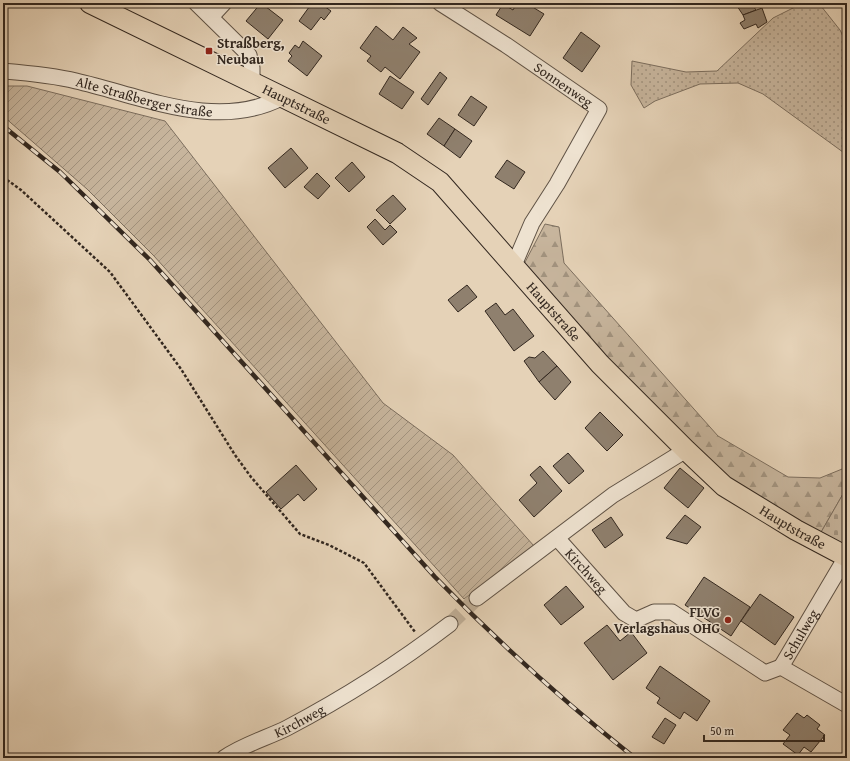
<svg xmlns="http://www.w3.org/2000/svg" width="850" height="761" viewBox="0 0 850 761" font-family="'Gentium Book Plus',serif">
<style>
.grass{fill:url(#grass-dots);stroke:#7c6e5e}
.forest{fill:url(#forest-firs);stroke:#7c6e5e}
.cemetery{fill:url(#cemetery-stones);stroke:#7c6e5e}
.garden{fill:url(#garden-furrows);stroke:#7c6e5e}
.building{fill:#8f806e;stroke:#32271f}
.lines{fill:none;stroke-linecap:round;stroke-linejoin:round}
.minor-tunnel{stroke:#c1b099;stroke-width:15;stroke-dasharray:15 8;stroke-linecap:butt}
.minor-casing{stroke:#5f5245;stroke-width:17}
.major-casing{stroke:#32271f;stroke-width:22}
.path{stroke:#32271f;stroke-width:2.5;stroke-dasharray:3 2;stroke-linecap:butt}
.minor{stroke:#eee2d0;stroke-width:15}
.major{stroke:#e5d2b7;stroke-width:20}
.rail-casing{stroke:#32271f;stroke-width:4.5}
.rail{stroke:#eee2d0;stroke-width:3;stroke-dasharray:9;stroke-linecap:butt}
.poi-dot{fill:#8f2418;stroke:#eee2d0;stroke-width:1.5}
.labels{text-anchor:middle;stroke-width:3;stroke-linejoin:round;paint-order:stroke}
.poi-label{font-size:14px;font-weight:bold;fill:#32271f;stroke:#eee2d0;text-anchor:start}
.street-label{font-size:14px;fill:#32271f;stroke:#eee2d0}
</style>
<defs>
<pattern id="grass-dots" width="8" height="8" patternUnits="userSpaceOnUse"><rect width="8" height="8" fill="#c7b59d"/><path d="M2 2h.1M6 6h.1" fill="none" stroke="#a2937f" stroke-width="1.8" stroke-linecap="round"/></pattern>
<pattern id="forest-firs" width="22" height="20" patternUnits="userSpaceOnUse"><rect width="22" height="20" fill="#c7b59d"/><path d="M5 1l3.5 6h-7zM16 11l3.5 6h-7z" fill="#a2937f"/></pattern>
<pattern id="cemetery-stones" width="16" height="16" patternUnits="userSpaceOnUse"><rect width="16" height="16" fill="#c7b59d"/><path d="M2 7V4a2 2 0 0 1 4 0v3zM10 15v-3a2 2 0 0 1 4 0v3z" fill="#a2937f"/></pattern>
<pattern id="garden-furrows" width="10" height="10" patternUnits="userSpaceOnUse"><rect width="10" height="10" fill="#c7b59d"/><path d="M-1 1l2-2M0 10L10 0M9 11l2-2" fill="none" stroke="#a2937f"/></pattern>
</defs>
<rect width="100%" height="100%" fill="#e5d2b7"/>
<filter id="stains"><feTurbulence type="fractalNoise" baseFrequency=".005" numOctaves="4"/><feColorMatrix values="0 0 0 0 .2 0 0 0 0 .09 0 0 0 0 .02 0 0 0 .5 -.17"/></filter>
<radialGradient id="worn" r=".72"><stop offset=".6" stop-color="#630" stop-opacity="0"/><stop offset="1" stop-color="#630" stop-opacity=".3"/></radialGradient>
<polygon class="grass" points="801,4 821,6 840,30 847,44 847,155 763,94 738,83 700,84 655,101 644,108 631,85 632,61 686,72 717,71 773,18"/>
<polygon class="forest" points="545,224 559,227 564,263 718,436 788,477 820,478 847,467 847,487 820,534 728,479 610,363 523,266"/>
<polygon class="cemetery" points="847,487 847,547 820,534"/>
<polygon class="garden" points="3,86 27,86 165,121 383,403 453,455 534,546 464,599 154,256 87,189 3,116"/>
<g class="building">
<polygon points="261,3 283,20 268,39 246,21"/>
<polygon points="312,3 320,3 331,11 324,20 321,17 311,30 299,21"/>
<polygon points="517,3 526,3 544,14 530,36 496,15 503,4 513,10"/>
<polygon points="735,3 751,3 756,10 743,15"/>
<polygon points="762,8 767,22 758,28 756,24 744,29 740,23 745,20 743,15"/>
<polygon points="376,26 393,40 403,27 417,38 409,44 420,52 400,79 385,67 381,72 367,61 371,56 360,48"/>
<polygon points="581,32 600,46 582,72 563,58"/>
<polygon points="303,41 322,56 307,76 288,61 292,56 289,53 295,45 299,48"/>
<polygon points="440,72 447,78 428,105 421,99"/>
<polygon points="390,76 414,92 402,109 379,94"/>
<polygon points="471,96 487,107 474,126 458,115"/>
<polygon points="439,118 455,129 444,146 427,134"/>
<polygon points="455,129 472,141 460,158 444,146"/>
<polygon points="291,148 308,168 285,188 268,168"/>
<polygon points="507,160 525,172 514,189 495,177"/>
<polygon points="352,162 365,177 349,192 335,178"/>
<polygon points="317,173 330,186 318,199 304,187"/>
<polygon points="393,195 406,209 390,224 376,210"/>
<polygon points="375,219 385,230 390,225 397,232 383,245 367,227"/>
<polygon points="467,285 477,297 458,312 448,300"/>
<polygon points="496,303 505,315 513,309 534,336 514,351 485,311"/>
<polygon points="543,351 557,366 539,382 524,361 529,357 535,358"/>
<polygon points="557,366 571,382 555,400 539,382"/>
<polygon points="600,412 623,435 607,451 585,428"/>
<polygon points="568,453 584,471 569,484 553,466"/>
<polygon points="296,465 317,489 304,501 298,494 281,509 266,492"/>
<polygon points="540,466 562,491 534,517 519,500 537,483 530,475"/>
<polygon points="680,468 704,488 688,508 664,488"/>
<polygon points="685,515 701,527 687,544 666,538"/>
<polygon points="611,517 623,535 605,548 592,530"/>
<polygon points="704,577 750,607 731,636 685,605"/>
<polygon points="566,586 584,607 561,625 544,605"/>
<polygon points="760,594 794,617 775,645 741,621"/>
<polygon points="607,625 620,641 631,632 647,653 613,680 584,643"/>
<polygon points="660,666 710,701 697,721 684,712 680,719 657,703 660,698 646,688"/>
<polygon points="797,713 804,718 807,715 820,725 817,729 825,735 811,752 804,747 798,755 783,744 790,735 783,730"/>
<polygon points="665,718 676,725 664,744 652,737"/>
</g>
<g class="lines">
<polyline class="minor-tunnel" points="450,624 477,598"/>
<defs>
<g id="minor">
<polyline points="196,3 249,55 252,68 252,82"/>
<path id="s1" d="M 440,3 L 506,45 L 599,109 L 557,184 L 532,223 L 514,265"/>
<polyline points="211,17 224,3"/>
<path id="s2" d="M 3,71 C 27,73 52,75 76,81 C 142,96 217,132 283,97"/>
<path id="s3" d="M 557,538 L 624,613 L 636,620 L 654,612 L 672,612 L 765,673 L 781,667"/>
<polyline points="477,598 613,495 686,450"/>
<path id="s4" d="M 781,667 L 846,557"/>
<polyline points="781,667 847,705"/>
<path id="s5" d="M 224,758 C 242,745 267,738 287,728 C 344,698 399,663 450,624"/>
</g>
<g id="major">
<path id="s6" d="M 90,3 L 397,153 L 440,182 L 600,364 L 686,450 L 724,486 L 796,530 L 847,557"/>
</g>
</defs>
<use href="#minor" class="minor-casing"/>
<use href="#major" class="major-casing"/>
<polyline class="path" points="3,177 21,190 110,272 181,369 235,455 251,477 300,534 329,545 364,563 415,632"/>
<use href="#minor" class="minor"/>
<use href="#major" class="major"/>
<defs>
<path id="rail" d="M 3,126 L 60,172 L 150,260 L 435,577 C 498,642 564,702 635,758"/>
</defs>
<use href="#rail" class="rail-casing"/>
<use href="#rail" class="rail"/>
</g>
<g class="poi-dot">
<rect x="205" y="47" width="8" height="8" rx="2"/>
<circle cx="728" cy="620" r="4"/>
</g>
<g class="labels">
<g class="poi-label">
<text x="217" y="48">Straßberg,<tspan x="217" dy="16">Neubau</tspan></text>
<text x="720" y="617" text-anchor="end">FLVG<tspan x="720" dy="16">Verlagshaus OHG</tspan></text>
</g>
<g class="street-label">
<text dy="5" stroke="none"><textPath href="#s1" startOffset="148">Sonnenweg</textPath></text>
<text dy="5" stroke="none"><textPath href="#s2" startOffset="144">Alte Straßberger Straße</textPath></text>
<text dy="5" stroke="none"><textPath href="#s6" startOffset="230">Hauptstraße</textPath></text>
<text dy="5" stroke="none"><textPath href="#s6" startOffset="566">Hauptstraße</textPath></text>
<text dy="5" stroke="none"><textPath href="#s6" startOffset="890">Hauptstraße</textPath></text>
<text dy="5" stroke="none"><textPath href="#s3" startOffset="44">Kirchweg</textPath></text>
<text dy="5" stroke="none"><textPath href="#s4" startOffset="38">Schulweg</textPath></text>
<text dy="5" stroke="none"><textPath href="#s5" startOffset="84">Kirchweg</textPath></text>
</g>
</g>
<rect width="850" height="761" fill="none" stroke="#e5d2b7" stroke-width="16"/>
<rect x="4" y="4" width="842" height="753" fill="none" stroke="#32271f" stroke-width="2"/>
<rect x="8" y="8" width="834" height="745" fill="none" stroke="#32271f"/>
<path d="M704 735v6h120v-6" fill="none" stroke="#32271f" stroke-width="2"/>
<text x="710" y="735" font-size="12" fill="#32271f" stroke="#eee2d0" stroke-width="3" paint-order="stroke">50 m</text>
<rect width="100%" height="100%" filter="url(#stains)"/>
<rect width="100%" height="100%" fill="url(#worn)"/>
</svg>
